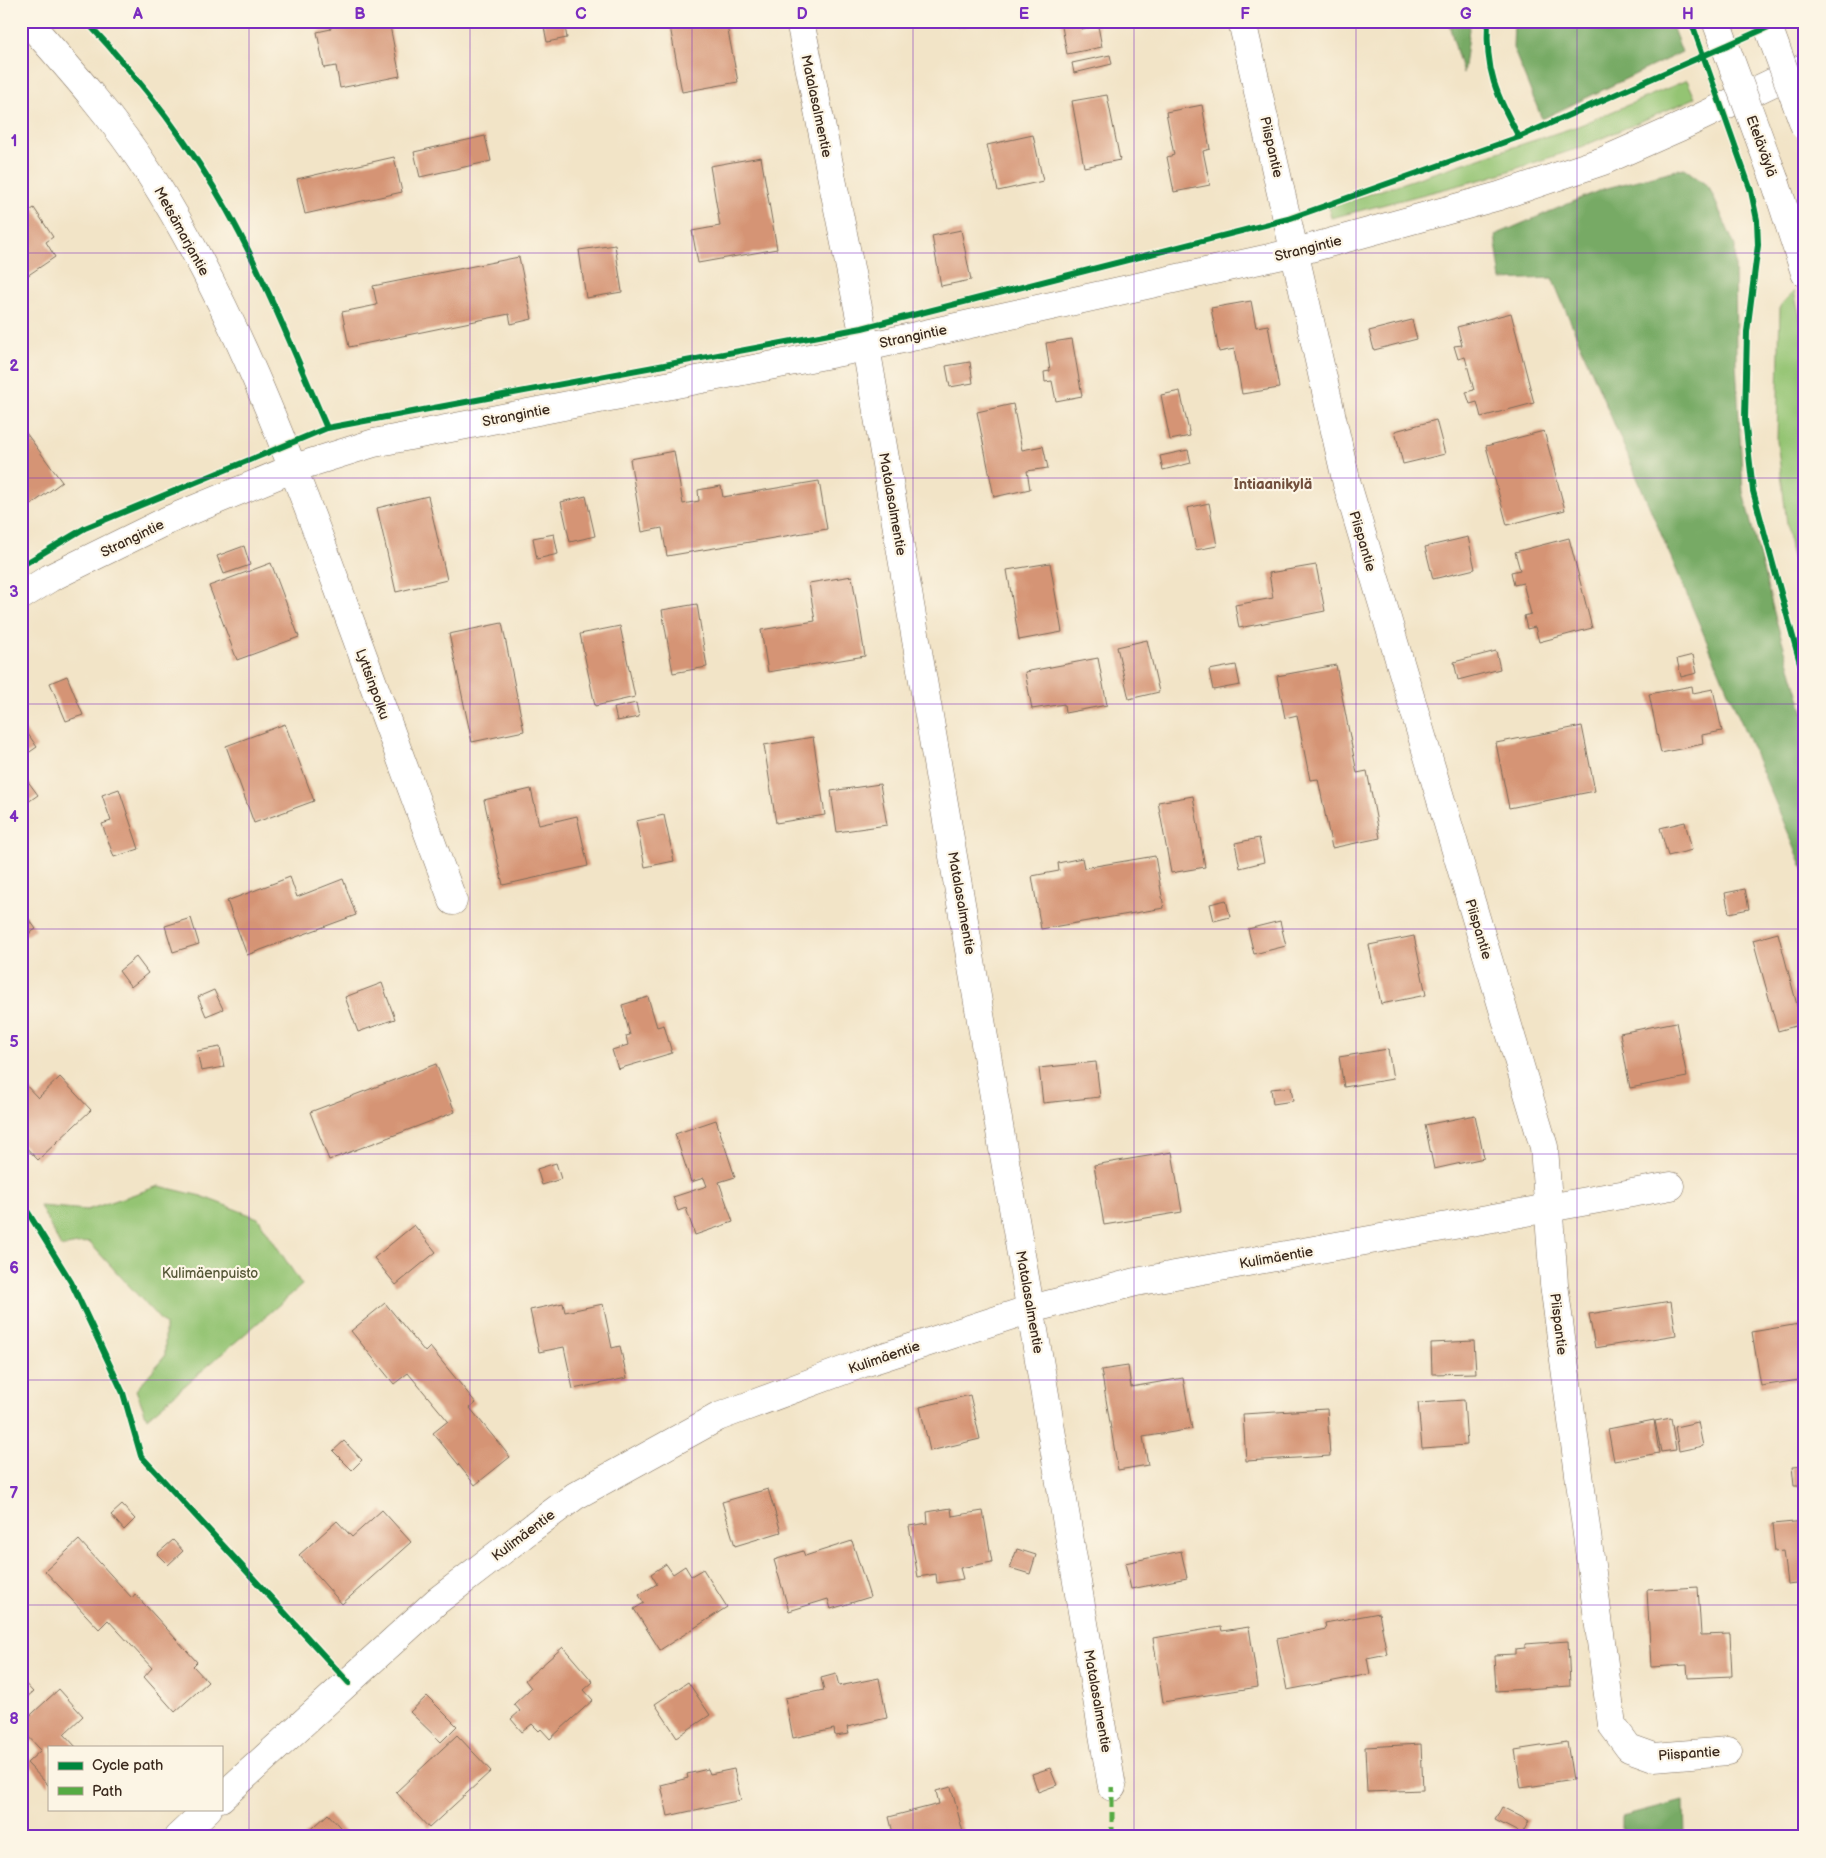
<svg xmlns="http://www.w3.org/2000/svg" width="1826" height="1858" viewBox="0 0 1826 1858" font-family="'Balsamiq Sans',sans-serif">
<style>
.green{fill:#94c473;stroke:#687748}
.forest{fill:#77aa65;stroke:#596a42}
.building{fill:#d59475}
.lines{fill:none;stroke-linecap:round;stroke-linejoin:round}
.street-casing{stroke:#7b6b59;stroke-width:29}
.secondary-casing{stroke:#7b6b59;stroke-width:29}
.highway-casing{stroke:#7b6b59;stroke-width:29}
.street{stroke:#fff;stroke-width:28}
.secondary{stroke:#fff;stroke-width:28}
.highway{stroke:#fff;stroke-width:28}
.highway-bridge-casing{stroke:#7b6b59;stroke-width:29;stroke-linecap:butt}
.highway-bridge{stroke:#fff;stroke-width:28}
.quiet{stroke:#55ab43;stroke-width:5;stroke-dasharray:10 5;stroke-linecap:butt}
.cycleway-casing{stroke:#fcf5e5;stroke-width:9}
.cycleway{stroke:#00873e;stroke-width:6}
.grid{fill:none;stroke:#7b2cbf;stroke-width:1;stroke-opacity:0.55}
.labels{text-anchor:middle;stroke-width:4.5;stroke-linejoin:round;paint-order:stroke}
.street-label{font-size:14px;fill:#3b2a1e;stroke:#fcf5e5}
.park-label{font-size:14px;fill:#565838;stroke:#fcf5e5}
.neighbourhood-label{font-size:15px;font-weight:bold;fill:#714f3c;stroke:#fcf5e5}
.neatline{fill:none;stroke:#7b2cbf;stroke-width:2}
.grid-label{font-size:16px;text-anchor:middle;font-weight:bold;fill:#7b2cbf}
</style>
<rect width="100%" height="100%" fill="#fcf5e5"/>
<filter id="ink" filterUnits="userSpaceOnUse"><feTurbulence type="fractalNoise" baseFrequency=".02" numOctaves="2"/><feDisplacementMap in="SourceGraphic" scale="10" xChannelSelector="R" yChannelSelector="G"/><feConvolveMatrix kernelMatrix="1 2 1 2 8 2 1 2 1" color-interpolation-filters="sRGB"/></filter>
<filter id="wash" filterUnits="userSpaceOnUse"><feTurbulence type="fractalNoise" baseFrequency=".0096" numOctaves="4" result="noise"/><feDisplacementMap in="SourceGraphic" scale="20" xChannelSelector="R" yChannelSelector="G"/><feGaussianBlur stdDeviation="1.12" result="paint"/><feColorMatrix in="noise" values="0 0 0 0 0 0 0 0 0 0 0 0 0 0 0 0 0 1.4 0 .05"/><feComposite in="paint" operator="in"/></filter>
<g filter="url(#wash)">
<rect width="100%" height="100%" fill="#f2e4c7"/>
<g class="green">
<polygon points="1687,80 1695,98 1579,148 1487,178 1331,218 1329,207 1578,126"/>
<polygon points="1794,291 1805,340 1805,601 1790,549 1777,441 1780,306"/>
<polygon points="159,1186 201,1196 258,1218 302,1285 147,1418 136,1390 165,1356 165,1325 89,1242 61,1247 40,1206 87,1210"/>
</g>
<g class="forest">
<polygon points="1448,21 1470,21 1463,74"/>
<polygon points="1514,21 1670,21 1682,52 1542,119 1513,48"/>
<polygon points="1684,168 1709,187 1735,246 1736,362 1743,492 1776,620 1805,717 1805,872 1552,278 1501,280 1495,235 1603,189"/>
<polygon points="1683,1801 1684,1837 1622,1837 1622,1817"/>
</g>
<g id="blocks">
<g class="building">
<polygon points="329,21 389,21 400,76 340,88 336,66 324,68 317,32 331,29"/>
<polygon points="564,21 567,38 547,42 543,22"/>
<polygon points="669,21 726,21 738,82 682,92"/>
<polygon points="959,21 986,21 986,22 960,27"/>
<polygon points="1061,21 1079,21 1081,29 1098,26 1102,47 1067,54"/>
<polygon points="1110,55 1112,64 1074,73 1072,63"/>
<polygon points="1107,95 1120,160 1084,167 1072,101"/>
<polygon points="1202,105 1210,149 1203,151 1210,185 1174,192 1167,157 1174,155 1166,112"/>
<polygon points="1033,135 1043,181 998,191 987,145"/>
<polygon points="485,136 491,161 420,177 414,152"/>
<polygon points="394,157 402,192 305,214 297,179"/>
<polygon points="761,157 777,249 698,263 692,231 720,226 710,166"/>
<polygon points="21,205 27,213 34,208 53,237 46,242 55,257 21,280"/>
<polygon points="961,230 971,280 941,286 932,236"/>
<polygon points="615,245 622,292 586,298 579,250"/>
<polygon points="519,257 532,319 511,324 509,314 349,347 342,312 377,305 373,286"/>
<polygon points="1251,301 1256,327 1268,325 1279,388 1242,394 1234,349 1219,352 1211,308"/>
<polygon points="1511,313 1534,403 1481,417 1477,402 1470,404 1466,392 1474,390 1465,357 1458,359 1454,346 1462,345 1457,327"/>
<polygon points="1412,320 1417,339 1374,350 1369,331"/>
<polygon points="1072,339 1082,396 1056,401 1052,381 1045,382 1044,372 1050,371 1046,343"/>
<polygon points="970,362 973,383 950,387 946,366"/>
<polygon points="1180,391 1190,436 1170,440 1161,395"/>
<polygon points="1013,404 1022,450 1043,446 1048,468 1027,471 1030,489 994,497 977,412"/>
<polygon points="1436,420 1445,454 1403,464 1395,431"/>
<polygon points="21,426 62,482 21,512"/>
<polygon points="1544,431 1565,510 1507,525 1486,446"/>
<polygon points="1188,450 1191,463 1163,470 1160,456"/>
<polygon points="674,451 683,504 699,501 698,490 721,486 723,497 819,481 827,529 667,556 662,528 642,532 630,459"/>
<polygon points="428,496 447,580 396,592 377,508"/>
<polygon points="586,496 595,536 570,542 561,502"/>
<polygon points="1209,503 1217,546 1196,550 1187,508"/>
<polygon points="554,534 558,554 537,559 533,538"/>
<polygon points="1468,537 1475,569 1433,579 1425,547"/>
<polygon points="1569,538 1592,628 1539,642 1535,627 1527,629 1524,616 1531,614 1523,583 1514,585 1511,572 1520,570 1515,552"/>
<polygon points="244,546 250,565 224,574 217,556"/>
<polygon points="271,563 299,637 237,660 209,586"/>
<polygon points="1050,563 1062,632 1019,640 1007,570"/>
<polygon points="1316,565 1325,611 1239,628 1235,605 1273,598 1269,573"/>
<polygon points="852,576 865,656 768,672 761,630 815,621 809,583"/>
<polygon points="697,604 707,667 673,673 662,610"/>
<polygon points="502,623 524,731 472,742 449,634"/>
<polygon points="620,626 635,697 595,706 580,634"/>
<polygon points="1147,640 1159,692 1129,699 1117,647"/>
<polygon points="1496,651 1500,669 1458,680 1454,662"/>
<polygon points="1693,655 1697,673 1681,677 1677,659"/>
<polygon points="1098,658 1107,705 1065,713 1064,704 1032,709 1025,672"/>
<polygon points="1236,665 1240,685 1213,690 1209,670"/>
<polygon points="1336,665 1357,773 1367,771 1380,838 1332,848 1318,779 1310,780 1297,715 1285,718 1277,676"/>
<polygon points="67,676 83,715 66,721 50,683"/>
<polygon points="1692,686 1693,693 1713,689 1722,731 1702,735 1703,744 1661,753 1649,694"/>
<polygon points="636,703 639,717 617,721 614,708"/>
<polygon points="21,724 37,747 21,758"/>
<polygon points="285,724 314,801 254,823 226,746"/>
<polygon points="1582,726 1595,791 1509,808 1496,743"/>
<polygon points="813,737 825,815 776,823 764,745"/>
<polygon points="21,772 38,795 21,807"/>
<polygon points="880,784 887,825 837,832 831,791"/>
<polygon points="119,789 139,849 114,857 102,824 111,821 102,795"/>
<polygon points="531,789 539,825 577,816 588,866 503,885 484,800"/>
<polygon points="1193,796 1205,867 1171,873 1158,802"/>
<polygon points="664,815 674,861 645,867 636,821"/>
<polygon points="1685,822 1692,850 1668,856 1660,828"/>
<polygon points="1259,838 1264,862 1240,868 1235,843"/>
<polygon points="1155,856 1164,908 1041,929 1032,876 1059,871 1058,863 1082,858 1084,868"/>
<polygon points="290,877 297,897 343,879 356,915 247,955 227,901"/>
<polygon points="1745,889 1749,909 1729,913 1725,893"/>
<polygon points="1226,900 1230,917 1214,921 1210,904"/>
<polygon points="26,915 36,929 21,939 21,919"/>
<polygon points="191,918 199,944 173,952 165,926"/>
<polygon points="1280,921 1286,946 1254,954 1248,929"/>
<polygon points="1778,933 1802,1024 1778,1031 1753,940"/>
<polygon points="1414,936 1426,995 1381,1004 1369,945"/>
<polygon points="136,957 148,973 131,987 119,971"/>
<polygon points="382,983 395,1019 358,1032 345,997"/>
<polygon points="214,990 223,1009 206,1016 198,997"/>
<polygon points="648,997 657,1027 664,1025 672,1053 618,1069 612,1050 628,1045 626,1036 630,1035 622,1005"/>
<polygon points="1676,1022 1687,1077 1630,1088 1620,1033"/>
<polygon points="220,1047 224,1067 201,1071 197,1051"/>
<polygon points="1388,1049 1393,1079 1344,1087 1339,1057"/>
<polygon points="1096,1062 1100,1097 1043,1103 1039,1068"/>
<polygon points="436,1064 455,1112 329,1160 310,1112"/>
<polygon points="60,1077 91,1110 38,1160 21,1142 21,1080 38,1098"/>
<polygon points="1291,1087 1293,1101 1273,1104 1271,1089"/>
<polygon points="1475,1115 1484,1158 1434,1169 1425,1125"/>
<polygon points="716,1120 735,1177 719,1182 733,1222 695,1235 686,1208 678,1211 673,1197 707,1186 704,1178 691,1182 675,1134"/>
<polygon points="1172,1152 1182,1212 1104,1225 1094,1165"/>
<polygon points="556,1163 561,1179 542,1185 537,1169"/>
<polygon points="414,1225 436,1252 396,1285 374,1258"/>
<polygon points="1671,1301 1676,1335 1595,1348 1589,1314"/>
<polygon points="385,1303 425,1352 430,1347 476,1403 470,1408 510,1457 475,1485 433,1433 448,1421 408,1373 394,1384 351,1331"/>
<polygon points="563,1303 565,1312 603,1304 612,1348 620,1346 627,1378 573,1389 564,1347 539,1352 530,1310"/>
<polygon points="1805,1323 1805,1379 1761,1386 1752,1332"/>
<polygon points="1474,1341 1476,1373 1432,1374 1431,1343"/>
<polygon points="1128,1366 1131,1387 1183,1378 1192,1429 1143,1437 1148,1465 1118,1470 1101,1370"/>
<polygon points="970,1395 980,1439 930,1451 920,1407"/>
<polygon points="1464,1400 1467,1445 1422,1448 1418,1403"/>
<polygon points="1327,1409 1330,1456 1246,1461 1243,1414"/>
<polygon points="1671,1418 1676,1450 1661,1452 1655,1421"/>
<polygon points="1654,1420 1659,1453 1614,1461 1608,1429"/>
<polygon points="1698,1422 1703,1446 1679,1451 1675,1427"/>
<polygon points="344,1441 362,1460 352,1470 333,1451"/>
<polygon points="1805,1466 1805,1486 1794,1486 1792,1467"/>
<polygon points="768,1489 781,1532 735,1546 722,1502"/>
<polygon points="122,1505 135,1519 124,1530 111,1515"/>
<polygon points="951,1508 952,1516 983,1511 992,1562 960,1568 963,1579 937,1583 936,1574 918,1577 909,1526 928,1523 927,1512"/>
<polygon points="382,1510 411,1542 342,1604 299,1555 337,1521 352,1537"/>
<polygon points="1805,1521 1805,1582 1787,1584 1783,1551 1775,1552 1772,1524"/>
<polygon points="79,1540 132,1598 135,1594 197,1662 193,1666 208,1682 175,1712 144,1677 152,1668 108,1620 99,1629 45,1571"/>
<polygon points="173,1540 183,1551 168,1565 157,1554"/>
<polygon points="852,1541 870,1597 831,1609 828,1599 789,1611 774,1560 803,1551 805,1556"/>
<polygon points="1017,1549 1036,1555 1030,1574 1010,1568"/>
<polygon points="1181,1551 1187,1578 1131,1589 1125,1563"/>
<polygon points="666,1564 673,1574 685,1566 691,1576 703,1569 727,1607 660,1650 634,1609 644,1603 639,1595 657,1584 651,1574"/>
<polygon points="1698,1587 1701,1635 1730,1634 1732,1676 1688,1678 1687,1665 1651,1667 1647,1590"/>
<polygon points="1379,1613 1387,1654 1367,1658 1370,1674 1287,1690 1277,1639 1326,1629 1325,1623"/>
<polygon points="1221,1627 1222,1631 1249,1627 1258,1687 1163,1702 1153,1638"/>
<polygon points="1568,1641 1570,1686 1496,1691 1494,1655 1515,1654 1515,1649 1525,1648 1525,1644"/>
<polygon points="563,1647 593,1682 584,1690 593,1700 550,1739 541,1729 539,1731 532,1724 522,1732 511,1719 520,1711 514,1704 531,1688 525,1680"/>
<polygon points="836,1674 839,1686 879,1678 887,1718 847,1727 849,1734 835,1736 834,1729 793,1738 785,1698 824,1690 821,1678"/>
<polygon points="21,1679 33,1692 21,1702"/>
<polygon points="688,1682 710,1715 677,1737 655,1704"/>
<polygon points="59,1689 83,1716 64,1734 76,1747 49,1747 49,1786 27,1763 41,1750 21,1729 21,1724"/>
<polygon points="427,1696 457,1726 441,1742 410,1712"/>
<polygon points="457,1735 491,1771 429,1828 396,1792"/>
<polygon points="1567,1742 1573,1780 1521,1788 1515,1750"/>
<polygon points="1421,1744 1423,1790 1367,1792 1365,1747"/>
<polygon points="1050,1768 1057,1785 1038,1792 1032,1774"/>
<polygon points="708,1769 710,1774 734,1769 741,1800 668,1816 661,1785 688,1778 687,1774"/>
<polygon points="951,1787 964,1836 894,1837 889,1817 939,1804 936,1791"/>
<polygon points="1502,1807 1529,1821 1522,1834 1495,1820"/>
<polygon points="328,1814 349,1837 303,1837"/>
</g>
</g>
</g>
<g filter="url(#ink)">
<use href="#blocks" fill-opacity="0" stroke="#7b6b59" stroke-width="1"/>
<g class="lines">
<defs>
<g id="street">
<path d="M 27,21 C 71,70 115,120 151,176 C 231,303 285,444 337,585 C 376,690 414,796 453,901"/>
<polyline points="800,21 866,347 1112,1787"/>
<polyline points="1242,21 1347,484 1544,1147 1554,1284 1612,1725 1629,1748 1654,1757 1728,1751"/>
<polyline points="221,1798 437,1601 541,1521 575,1496 718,1417 861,1364 1031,1309 1136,1282 1671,1186"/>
<polyline points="178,1837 208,1809"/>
</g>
<polyline id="secondary" points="21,596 50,578 166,521 294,468 374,443 866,347 1296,252 1499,196 1603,161 1680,127 1805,67"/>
<polyline id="highway" points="1775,181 1805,273"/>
</defs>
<use href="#street" class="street-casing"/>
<use href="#secondary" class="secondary-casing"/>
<use href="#highway" class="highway-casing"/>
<use href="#street" class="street"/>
<use href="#secondary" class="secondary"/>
<use href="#highway" class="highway"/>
<defs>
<g id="highway-bridge">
<polyline points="1716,21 1775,181"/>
<polyline points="1766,21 1805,127"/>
</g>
</defs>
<use href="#highway-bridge" class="highway-bridge-casing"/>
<use href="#highway-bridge" class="highway-bridge"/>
<polyline class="quiet" points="1112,1837 1112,1787"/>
<defs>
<g id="cycleway">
<path d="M 86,21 C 139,78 189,142 227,210 C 266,280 295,355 327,428"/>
<path d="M 1488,21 C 1485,72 1496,93 1519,137"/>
<polyline points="1691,21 1751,191 1757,220 1758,245 1747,332 1745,419 1753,491 1805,681"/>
<polyline points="21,566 85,528 327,428 862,328 1288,219 1519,137 1782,21"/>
<polyline points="21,1201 71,1282 123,1393 141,1456 349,1683"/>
</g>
</defs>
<use href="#cycleway" class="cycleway-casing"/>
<use href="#cycleway" class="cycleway"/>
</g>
</g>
<path class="grid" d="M 249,21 L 249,1837M 470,21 L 470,1837M 692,21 L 692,1837M 913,21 L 913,1837M 1134,21 L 1134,1837M 1356,21 L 1356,1837M 1577,21 L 1577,1837M 21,253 L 1805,253M 21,478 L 1805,478M 21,704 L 1805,704M 21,929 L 1805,929M 21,1154 L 1805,1154M 21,1380 L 1805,1380M 21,1605 L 1805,1605"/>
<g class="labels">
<g class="street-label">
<text transform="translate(817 106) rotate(78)" y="5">Matalasalmentie</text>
<text transform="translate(1762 146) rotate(70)" y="5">Eteläväylä</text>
<text transform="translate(1272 147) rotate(77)" y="5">Piispantie</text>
<text transform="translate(182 231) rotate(61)" y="5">Metsämarjantie</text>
<text transform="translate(1308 248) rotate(-14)" y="5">Strangintie</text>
<text transform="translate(913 336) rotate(-12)" y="5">Strangintie</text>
<text transform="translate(516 415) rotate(-11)" y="5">Strangintie</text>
<text transform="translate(893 504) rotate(80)" y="5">Matalasalmentie</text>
<text transform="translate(132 538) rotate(-26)" y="5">Strangintie</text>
<text transform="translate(1363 541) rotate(73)" y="5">Piispantie</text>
<text transform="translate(373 684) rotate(70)" y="5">Lyttsinpolku</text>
<text transform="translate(962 903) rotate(80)" y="5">Matalasalmentie</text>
<text transform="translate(1479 929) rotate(73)" y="5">Piispantie</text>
<text transform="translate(1276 1257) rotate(-10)" y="5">Kulimäentie</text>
<text transform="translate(1030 1302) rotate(80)" y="5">Matalasalmentie</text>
<text transform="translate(1559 1324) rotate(83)" y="5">Piispantie</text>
<text transform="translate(884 1357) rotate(-19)" y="5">Kulimäentie</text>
<text transform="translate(523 1535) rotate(-37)" y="5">Kulimäentie</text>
<text transform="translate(1098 1701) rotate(80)" y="5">Matalasalmentie</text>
<text transform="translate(1689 1753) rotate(-4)" y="5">Piispantie</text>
</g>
<g class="park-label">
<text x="210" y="1278">Kulimäenpuisto</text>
</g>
<g class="neighbourhood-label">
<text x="1273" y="489">Intiaanikylä</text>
</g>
</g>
<rect width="1826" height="1858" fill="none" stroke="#fcf5e5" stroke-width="55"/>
<rect x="48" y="1746" width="175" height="65" fill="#fcf5e5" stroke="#afa495"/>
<rect x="58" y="1762" width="25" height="8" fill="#00873e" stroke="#afa495"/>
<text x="92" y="1770" font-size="15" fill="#3b2a1e">Cycle path</text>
<rect x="58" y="1787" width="25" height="8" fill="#55ab43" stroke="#afa495"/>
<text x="92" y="1796" font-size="15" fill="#3b2a1e">Path</text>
<rect x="28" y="28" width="1770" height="1802" class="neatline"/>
<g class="grid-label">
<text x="138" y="19">A</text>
<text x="360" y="19">B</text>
<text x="581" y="19">C</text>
<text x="802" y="19">D</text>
<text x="1024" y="19">E</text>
<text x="1245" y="19">F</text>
<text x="1466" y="19">G</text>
<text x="1688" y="19">H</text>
<text x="14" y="146">1</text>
<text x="14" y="371">2</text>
<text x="14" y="597">3</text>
<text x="14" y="822">4</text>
<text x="14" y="1047">5</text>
<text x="14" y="1273">6</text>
<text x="14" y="1498">7</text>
<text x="14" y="1724">8</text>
</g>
</svg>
